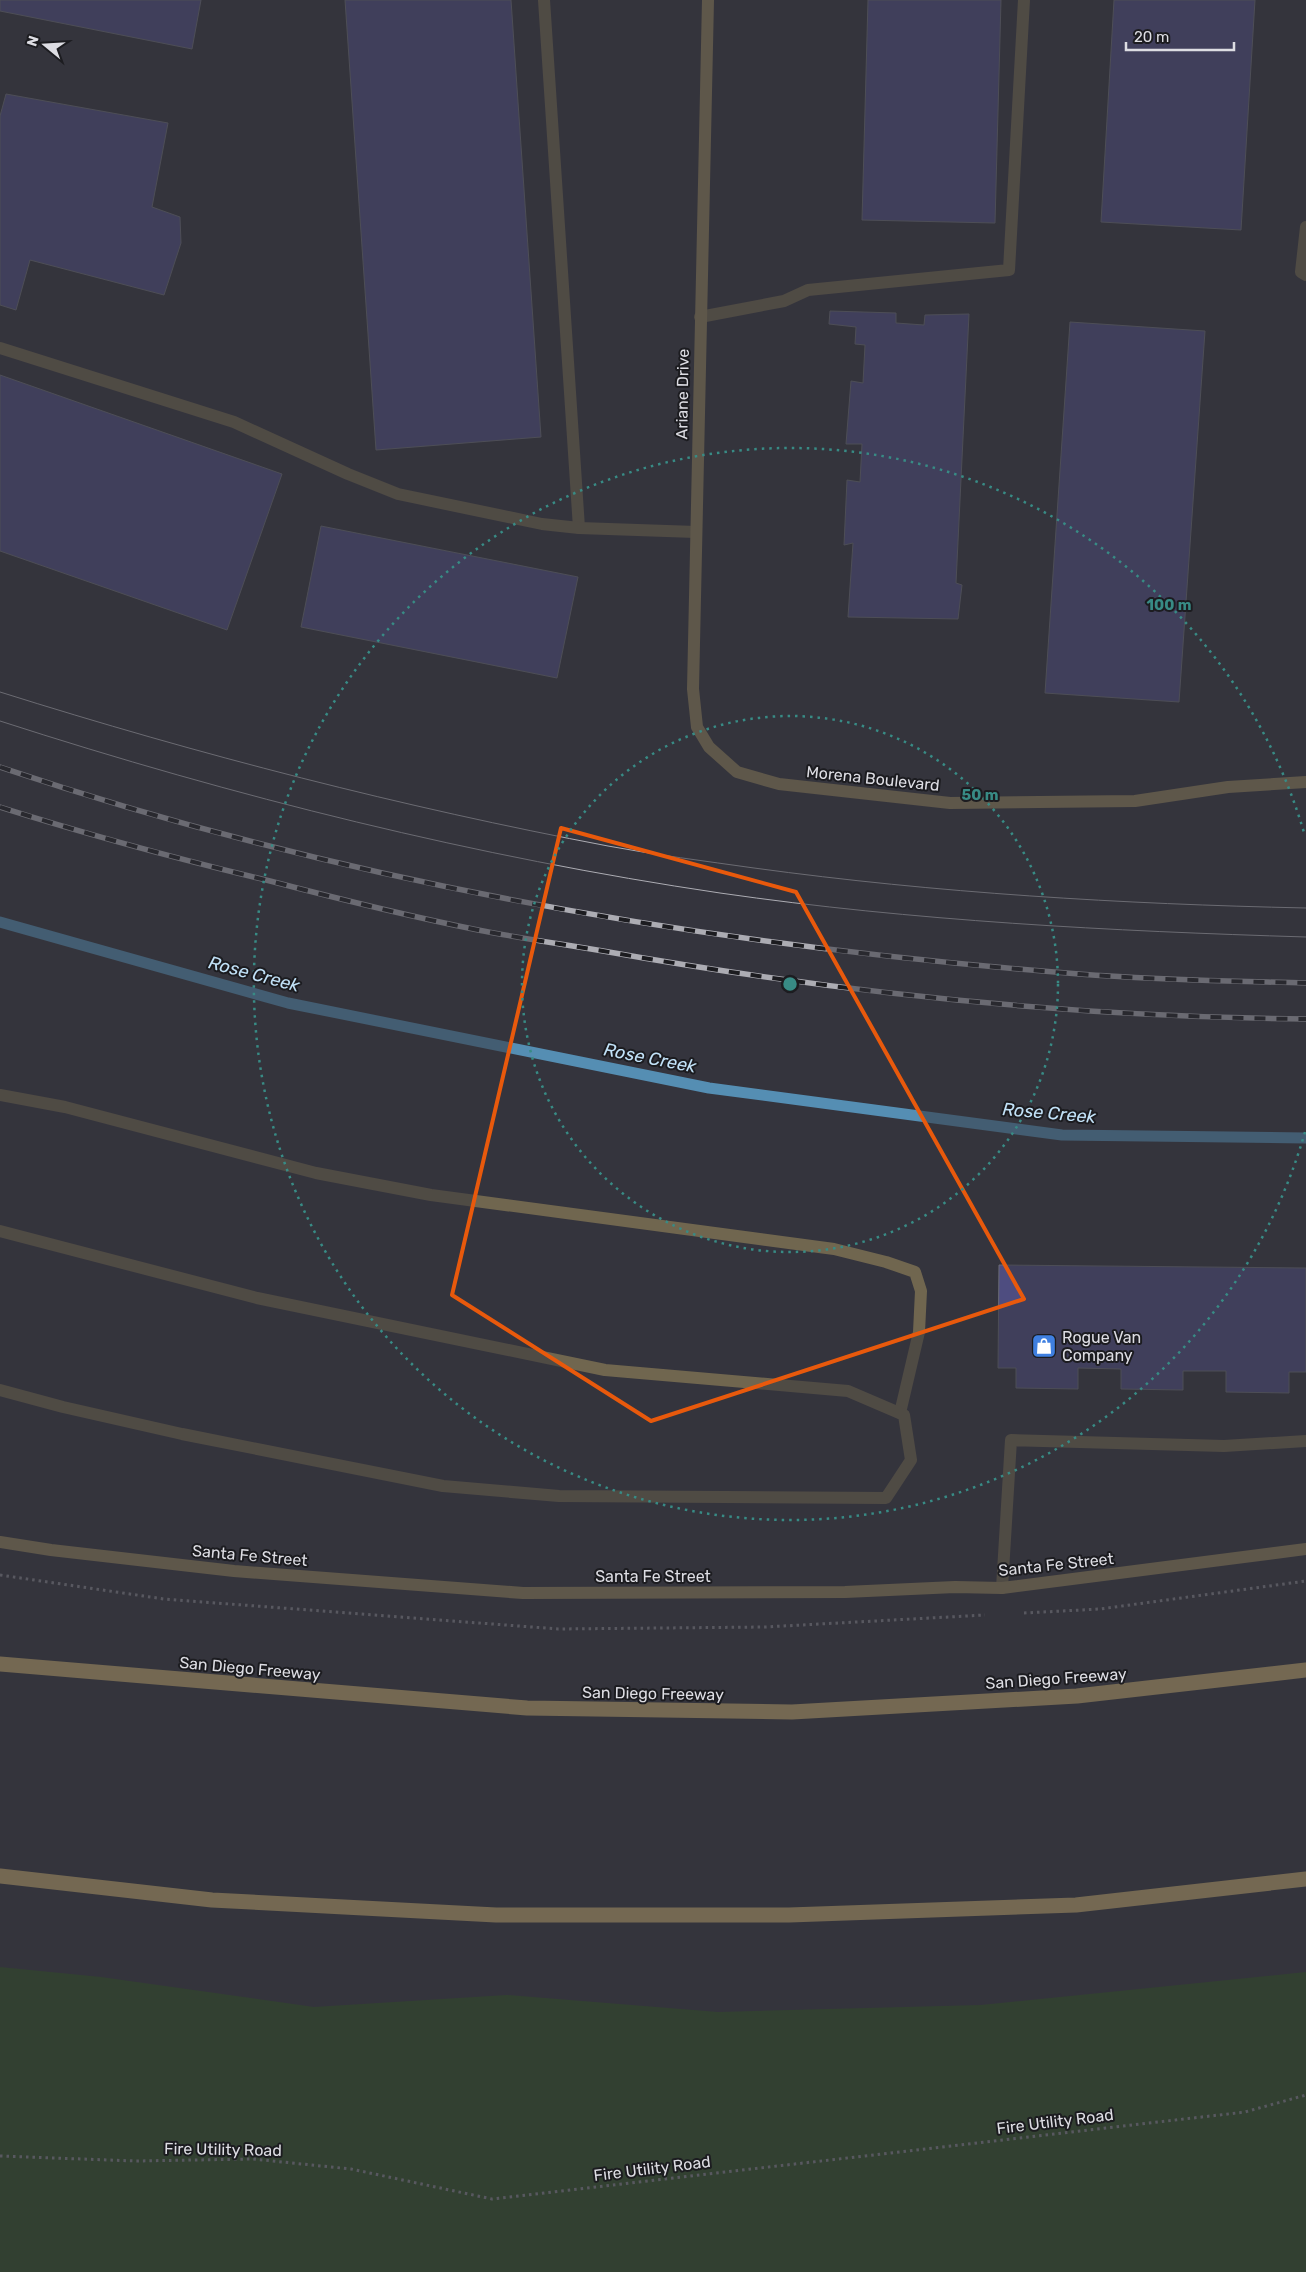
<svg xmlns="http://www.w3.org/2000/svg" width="1306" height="2272" viewBox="0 0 1306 2272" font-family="Rubik,sans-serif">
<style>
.green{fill:#2f4f24}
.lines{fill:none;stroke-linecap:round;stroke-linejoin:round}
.stream{stroke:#558eb3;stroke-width:11}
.building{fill:#4e4d80;stroke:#6b6c76}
.path{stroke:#84848c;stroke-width:3;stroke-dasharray:2.5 4;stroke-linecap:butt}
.lane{stroke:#70664f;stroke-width:12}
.secondary{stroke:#91815b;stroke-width:12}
.highway{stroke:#c0a76d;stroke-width:15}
.tram{stroke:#acacb3;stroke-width:1}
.rail-casing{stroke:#acacb3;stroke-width:5.5}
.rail{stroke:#1c1c20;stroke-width:4;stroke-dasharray:11;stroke-linecap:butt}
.marked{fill:none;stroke:#e8590c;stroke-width:4;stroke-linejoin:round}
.ring{fill:none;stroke:#388b85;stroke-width:2.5;stroke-dasharray:2.5 5}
.labels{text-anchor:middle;stroke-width:4;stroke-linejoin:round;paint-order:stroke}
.street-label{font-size:16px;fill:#dddde3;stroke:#1c1c20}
.poi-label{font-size:16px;fill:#dddde3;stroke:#1c1c20;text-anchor:start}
.water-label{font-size:18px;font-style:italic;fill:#c2e2f8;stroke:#1c1c20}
.centre{fill:#388b85;stroke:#1c1c20;stroke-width:2.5}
.ring-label{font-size:15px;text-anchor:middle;font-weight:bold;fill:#388b85;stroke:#1c1c20;stroke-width:4;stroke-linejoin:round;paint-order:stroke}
</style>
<rect width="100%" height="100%" fill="#34343d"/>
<polygon class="green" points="0,1967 101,1977 314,2007 507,1995 718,2012 981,2005 1306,1972 1306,2272 0,2272"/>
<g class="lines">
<polyline class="stream" points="0,922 288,1003 709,1088 1062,1135 1306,1138"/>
</g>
<g class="building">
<polygon points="0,0 201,0 192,49 0,11"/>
<polygon points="345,0 511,0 541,437 376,450"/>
<polygon points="868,0 1001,0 995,223 862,220"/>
<polygon points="1114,0 1255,0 1241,230 1101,222"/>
<polygon points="6,94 168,123 152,207 180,217 181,243 164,295 30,260 16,310 0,305 0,116"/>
<polygon points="830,311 896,313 896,323 924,325 925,315 969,314 956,583 962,585 958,619 848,617 853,543 844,545 847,480 860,482 862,444 846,444 851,381 863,383 865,345 855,344 856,327 829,324"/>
<polygon points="1070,322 1205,331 1179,702 1045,693"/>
<polygon points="0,375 282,474 227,630 0,551"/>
<polygon points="321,526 578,577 557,678 301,627"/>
<polygon points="999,1265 1306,1268 1306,1372 1289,1372 1289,1393 1226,1392 1226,1371 1183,1371 1183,1390 1121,1389 1121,1369 1078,1368 1078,1389 1016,1388 1016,1368 998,1368"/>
</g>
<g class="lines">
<g class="path">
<polyline points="0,1575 164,1599 558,1629 765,1627 985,1615"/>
<polyline points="1024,1613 1100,1609 1306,1581"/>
<polyline points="0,2156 136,2161 253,2159 351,2169 492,2199 1245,2112 1306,2095"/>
</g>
<g class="lane">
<polyline points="544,0 579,528"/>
<polyline points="1306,227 1301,272 1306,275"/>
<polyline points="700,317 784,301 808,290 1009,270 1024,0"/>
<polyline points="0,348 234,422 348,474 398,494 542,524 579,528 696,532"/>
<polyline points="0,1095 65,1107 316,1173 431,1195 834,1249 886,1262 915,1272 921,1291 919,1332 900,1413"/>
<polyline points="0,1231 257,1298 605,1370 848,1391 904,1415 911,1460 886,1498 559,1496 443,1486 182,1434 63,1407 0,1390"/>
<polyline points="1002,1588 1011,1440 1224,1446 1306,1441"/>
</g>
<g class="secondary">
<polyline points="708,0 693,689 697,727 709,747 737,772 779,784 950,803 1135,801 1228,787 1306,782"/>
<polyline points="0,1542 51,1550 234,1571 523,1593 845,1592 955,1587 1002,1588 1306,1549"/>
</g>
<g class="highway">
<polyline points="0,1664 527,1708 792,1712 1077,1696 1306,1670"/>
<polyline points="0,1876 212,1900 496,1915 789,1915 1076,1905 1306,1879"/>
</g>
<g class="tram">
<path d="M 0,692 C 200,755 402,807 608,846 C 656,855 705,861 754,868 C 937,893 1121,904 1306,908"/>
<path d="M 0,721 C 235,797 476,857 720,893 C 914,921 1110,931 1306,937"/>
</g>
<defs>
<g id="rail">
<path d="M 0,767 C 348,884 714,946 1079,974 C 1155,980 1231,981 1306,983"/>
<path d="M 0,807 C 89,835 179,859 270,881 C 339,899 408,916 478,930 C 519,938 561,944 603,951 C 834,992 1071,1017 1306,1019"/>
</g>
</defs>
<use href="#rail" class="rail-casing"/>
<use href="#rail" class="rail"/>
</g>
<path d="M0 0H1306V2272H0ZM 561,828 L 796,892 L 1024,1299 L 651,1421 L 452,1295 Z" fill="#34343d" fill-opacity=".55" fill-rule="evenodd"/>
<path class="marked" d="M 561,828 L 796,892 L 1024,1299 L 651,1421 L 452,1295 Z"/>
<g class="ring">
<circle cx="790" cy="984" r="268"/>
<path d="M1305 1132A536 536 0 1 1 1305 836"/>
</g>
<defs>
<symbol id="shop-square" viewBox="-11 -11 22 22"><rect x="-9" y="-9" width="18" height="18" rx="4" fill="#3f7fe0" stroke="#1c1c20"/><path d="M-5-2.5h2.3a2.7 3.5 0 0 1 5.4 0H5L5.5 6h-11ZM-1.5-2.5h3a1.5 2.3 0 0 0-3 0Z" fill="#fff"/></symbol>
</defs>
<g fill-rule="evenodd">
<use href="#shop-square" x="1030" y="1332" width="28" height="28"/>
</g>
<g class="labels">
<g class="street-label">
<text transform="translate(682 394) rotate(-89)" y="6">Ariane Drive</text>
<text transform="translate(873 778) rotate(6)" y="6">Morena Boulevard</text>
<text transform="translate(250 1555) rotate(5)" y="6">Santa Fe Street</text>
<text transform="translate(1056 1564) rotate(-6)" y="6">Santa Fe Street</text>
<text x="653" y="1582">Santa Fe Street</text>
<text transform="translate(250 1668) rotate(5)" y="6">San Diego Freeway</text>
<text transform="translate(1056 1678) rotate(-4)" y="6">San Diego Freeway</text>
<text transform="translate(653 1693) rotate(1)" y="6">San Diego Freeway</text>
<text transform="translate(1055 2121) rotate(-7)" y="6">Fire Utility Road</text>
<text transform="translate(223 2149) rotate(1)" y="6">Fire Utility Road</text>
<text transform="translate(652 2168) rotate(-7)" y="6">Fire Utility Road</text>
</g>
<g class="poi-label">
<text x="1062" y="1343">Rogue Van<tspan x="1062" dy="18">Company</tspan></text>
</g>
<g class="water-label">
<text transform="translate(254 974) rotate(15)" y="6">Rose Creek</text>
<text transform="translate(650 1058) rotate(11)" y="6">Rose Creek</text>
<text transform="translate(1049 1113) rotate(5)" y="6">Rose Creek</text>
</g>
</g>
<circle cx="790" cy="984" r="8" class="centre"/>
<g class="ring-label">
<text x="1169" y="610">100 m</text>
<text x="980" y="800">50 m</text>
</g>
<g transform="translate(45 45) rotate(288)" stroke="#1c1c20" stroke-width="4" paint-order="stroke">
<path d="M0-4L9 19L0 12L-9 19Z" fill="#dddde3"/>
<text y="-8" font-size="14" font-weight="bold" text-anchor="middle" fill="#dddde3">N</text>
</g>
<path d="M1126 42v8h108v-8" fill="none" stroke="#dddde3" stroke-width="2.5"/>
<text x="1134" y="42" font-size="15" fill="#dddde3" stroke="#1c1c20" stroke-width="4" paint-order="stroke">20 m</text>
</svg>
